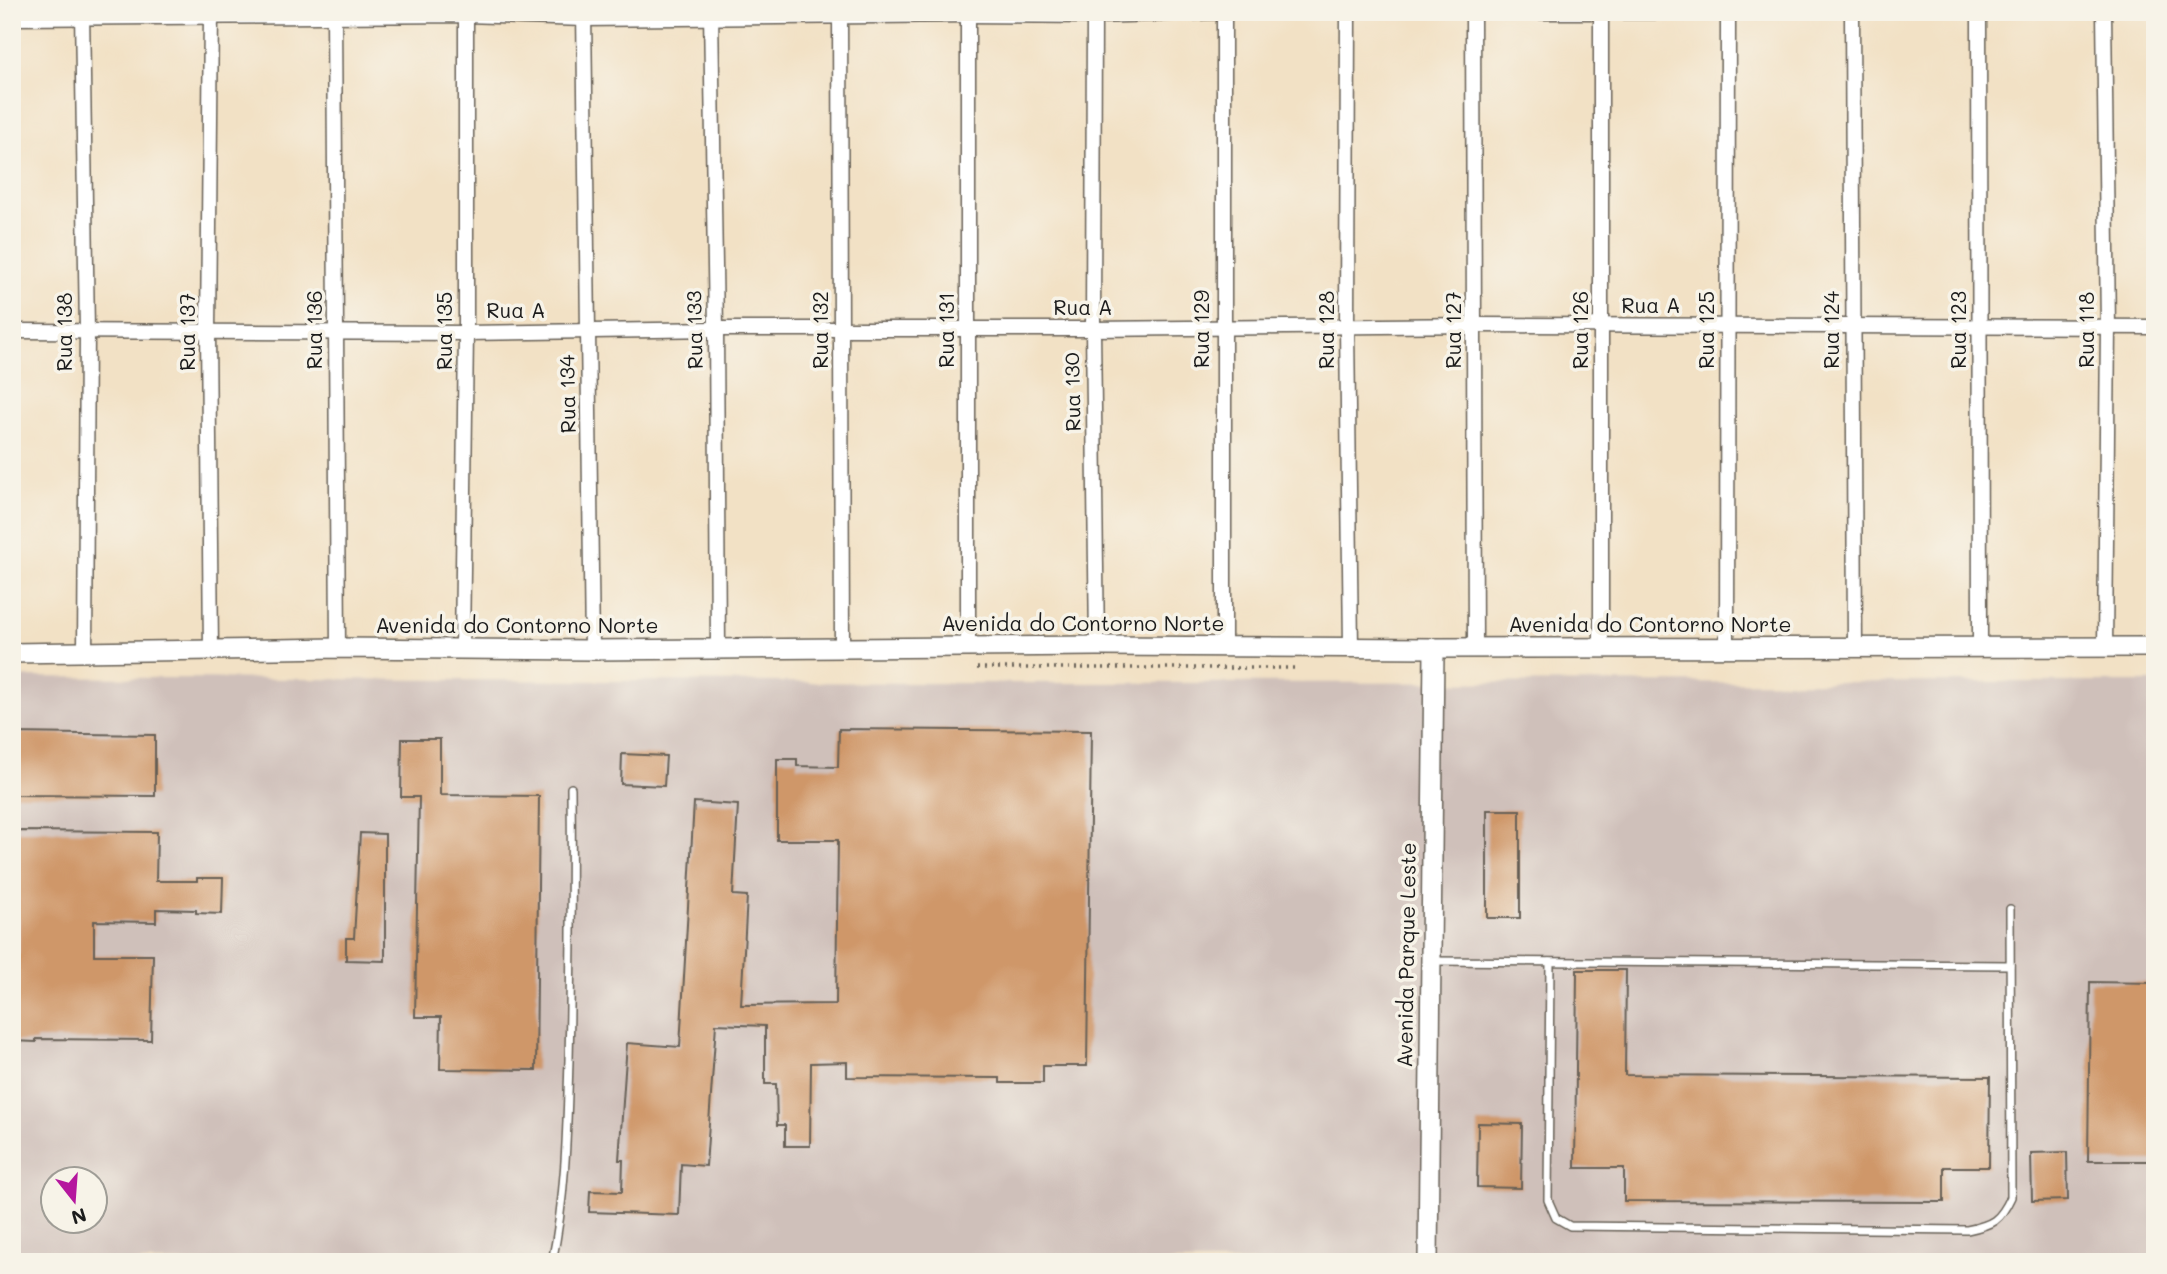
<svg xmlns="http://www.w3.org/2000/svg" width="2167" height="1274" viewBox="0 0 2167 1274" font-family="Mali,sans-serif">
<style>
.industrial{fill:#cfc0ba;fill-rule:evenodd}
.building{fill:#cf9769}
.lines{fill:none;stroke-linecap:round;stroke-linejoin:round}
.lane-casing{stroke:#676157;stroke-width:10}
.street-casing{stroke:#676157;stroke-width:17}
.secondary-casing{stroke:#676157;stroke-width:22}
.path{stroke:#676157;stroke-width:3.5;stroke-dasharray:2 5;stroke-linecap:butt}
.lane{stroke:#fff;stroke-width:7}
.street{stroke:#fff;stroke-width:14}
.secondary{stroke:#fff;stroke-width:19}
.labels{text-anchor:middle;stroke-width:7;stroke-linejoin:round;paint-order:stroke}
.street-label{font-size:21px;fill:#1c1c1c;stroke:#f7f3e8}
</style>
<rect width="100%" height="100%" fill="#f7f3e8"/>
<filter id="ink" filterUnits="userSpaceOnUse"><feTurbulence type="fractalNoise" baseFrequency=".0143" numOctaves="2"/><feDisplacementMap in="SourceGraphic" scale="14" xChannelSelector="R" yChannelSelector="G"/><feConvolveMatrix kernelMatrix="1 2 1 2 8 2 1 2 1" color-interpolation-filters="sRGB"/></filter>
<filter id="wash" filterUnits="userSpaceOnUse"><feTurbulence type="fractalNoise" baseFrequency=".00686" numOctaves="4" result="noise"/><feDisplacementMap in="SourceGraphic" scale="28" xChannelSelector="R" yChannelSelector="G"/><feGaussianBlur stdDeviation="1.57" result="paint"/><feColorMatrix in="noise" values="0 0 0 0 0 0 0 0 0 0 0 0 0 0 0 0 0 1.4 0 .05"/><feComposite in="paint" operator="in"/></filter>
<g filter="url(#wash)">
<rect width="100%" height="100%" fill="#f2e1c5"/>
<path class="industrial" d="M 12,677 L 926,683 L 2155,682 L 2155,1262 L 12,1262 ZM 52,1180 L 94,1180 L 94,1222 L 52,1222 Z"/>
<g id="blocks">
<g class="building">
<polygon points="839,729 1091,731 1087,1066 1043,1066 1043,1083 1000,1083 1000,1078 847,1077 847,1062 811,1063 810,1146 785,1146 785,1125 777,1125 776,1084 765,1084 765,1026 716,1024 706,1166 681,1164 679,1215 589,1212 590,1191 622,1192 623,1160 619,1160 627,1043 680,1047 694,802 738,805 733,895 747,896 741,1005 836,1004 838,840 777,840 777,759 797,759 797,766 838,767"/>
<polygon points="12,733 155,735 155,796 12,795"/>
<polygon points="402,739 440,739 440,795 539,796 536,1070 440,1069 441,1017 415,1017 419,797 401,797"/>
<polygon points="622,754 666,756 664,786 621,784"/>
<rect x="1487" y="810" width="33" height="108"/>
<polygon points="12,831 157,832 156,881 197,881 197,878 223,878 222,914 196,913 196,910 156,909 156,922 94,921 94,955 153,955 151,1040 36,1039 36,1042 12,1041 12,953 19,954 19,918 12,918"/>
<polygon points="360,833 385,834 385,961 346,960 346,938 354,938"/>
<polygon points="1577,970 1626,970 1625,1075 1990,1077 1989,1167 1944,1167 1944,1202 1624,1201 1624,1168 1575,1168"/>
<polygon points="2090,982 2155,983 2155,1161 2088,1161"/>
<polygon points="1478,1123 1522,1124 1521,1188 1477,1187"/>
<polygon points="2067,1152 2068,1200 2032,1201 2031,1153"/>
</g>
</g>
</g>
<g filter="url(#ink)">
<use href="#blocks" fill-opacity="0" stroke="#676157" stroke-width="2"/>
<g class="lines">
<defs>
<g id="lane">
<polyline points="1431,961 2010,965"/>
<path d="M 1550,962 L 1548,1200 L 1556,1218 L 1570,1226 L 1967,1230 C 1992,1225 2000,1221 2011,1197 L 2010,909"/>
<path d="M 552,1262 C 566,1196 567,1127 569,1060 C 571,969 572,879 571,788"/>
</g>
<g id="street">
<polyline points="82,12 87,331 85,652"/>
<polyline points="211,12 208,332 211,652"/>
<polyline points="334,12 338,648"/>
<polyline points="584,12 592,650"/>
<polyline points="711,12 716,329 718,648"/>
<polyline points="840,12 842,647"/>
<polyline points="1094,12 1093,329 1097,646"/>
<polyline points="1348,12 1347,328 1351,647"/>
<polyline points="1473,12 1475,648"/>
<polyline points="1513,12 1673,12"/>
<polyline points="1601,12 1601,647"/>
<polyline points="1852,12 1855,648"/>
<polyline points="1979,12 1980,647"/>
<polyline points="2104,12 2108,327 2105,648"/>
<polyline points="12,18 466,15 584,19 968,15 1094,16 1221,12"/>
<polyline points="12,331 466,333 716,329 1093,329 1476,325 2155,327"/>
<polyline points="1224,646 1224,12"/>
<polyline points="968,647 968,12"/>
<polyline points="1727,648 1728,12"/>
<polyline points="462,649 466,333 466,12"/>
</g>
<g id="secondary">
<polyline points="12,653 338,648 592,650 1097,646 1434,648 2155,647"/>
<polyline points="1428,1262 1434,648"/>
</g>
</defs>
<use href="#lane" class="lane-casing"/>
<use href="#street" class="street-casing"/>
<use href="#secondary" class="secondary-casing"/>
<polyline class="path" points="977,668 1295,668"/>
<use href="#lane" class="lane"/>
<use href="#street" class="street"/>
<use href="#secondary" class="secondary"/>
</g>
</g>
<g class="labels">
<g class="street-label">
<text x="1651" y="313">Rua A</text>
<text x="1083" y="315">Rua A</text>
<text x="516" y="318">Rua A</text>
<text transform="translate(1202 329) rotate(-90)" y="7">Rua 129</text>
<text transform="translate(315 330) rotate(-90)" y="7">Rua 136</text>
<text transform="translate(695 330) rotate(-91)" y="7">Rua 133</text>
<text transform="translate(821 330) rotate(-90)" y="7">Rua 132</text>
<text transform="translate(947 330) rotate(-90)" y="7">Rua 131</text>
<text transform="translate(1327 330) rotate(-90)" y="7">Rua 128</text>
<text transform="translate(1454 330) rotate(-90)" y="7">Rua 127</text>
<text transform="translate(1581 330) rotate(-90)" y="7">Rua 126</text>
<text transform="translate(1707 330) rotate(-90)" y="7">Rua 125</text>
<text transform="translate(1832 330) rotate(-90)" y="7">Rua 124</text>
<text transform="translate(1959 330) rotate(-90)" y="7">Rua 123</text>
<text transform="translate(2087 330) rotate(-90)" y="7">Rua 118</text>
<text transform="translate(445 331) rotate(-90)" y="7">Rua 135</text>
<text transform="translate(65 332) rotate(-90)" y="7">Rua 138</text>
<text transform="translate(188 332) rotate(-90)" y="7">Rua 137</text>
<text transform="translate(1073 392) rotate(-91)" y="7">Rua 130</text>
<text transform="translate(568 394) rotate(-91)" y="7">Rua 134</text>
<text x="1083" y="631">Avenida do Contorno Norte</text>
<text x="1650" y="632">Avenida do Contorno Norte</text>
<text x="517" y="633">Avenida do Contorno Norte</text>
<text transform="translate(1407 955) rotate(-89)" y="7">Avenida Parque Leste</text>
</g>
</g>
<rect width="2167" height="1274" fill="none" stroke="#f7f3e8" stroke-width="42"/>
<g transform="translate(74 1200) rotate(163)"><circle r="33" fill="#f7f3e8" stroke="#9f9d96" stroke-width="2"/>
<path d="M0-5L12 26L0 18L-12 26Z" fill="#b5179e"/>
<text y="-10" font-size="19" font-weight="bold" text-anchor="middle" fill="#1c1c1c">N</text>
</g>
</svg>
